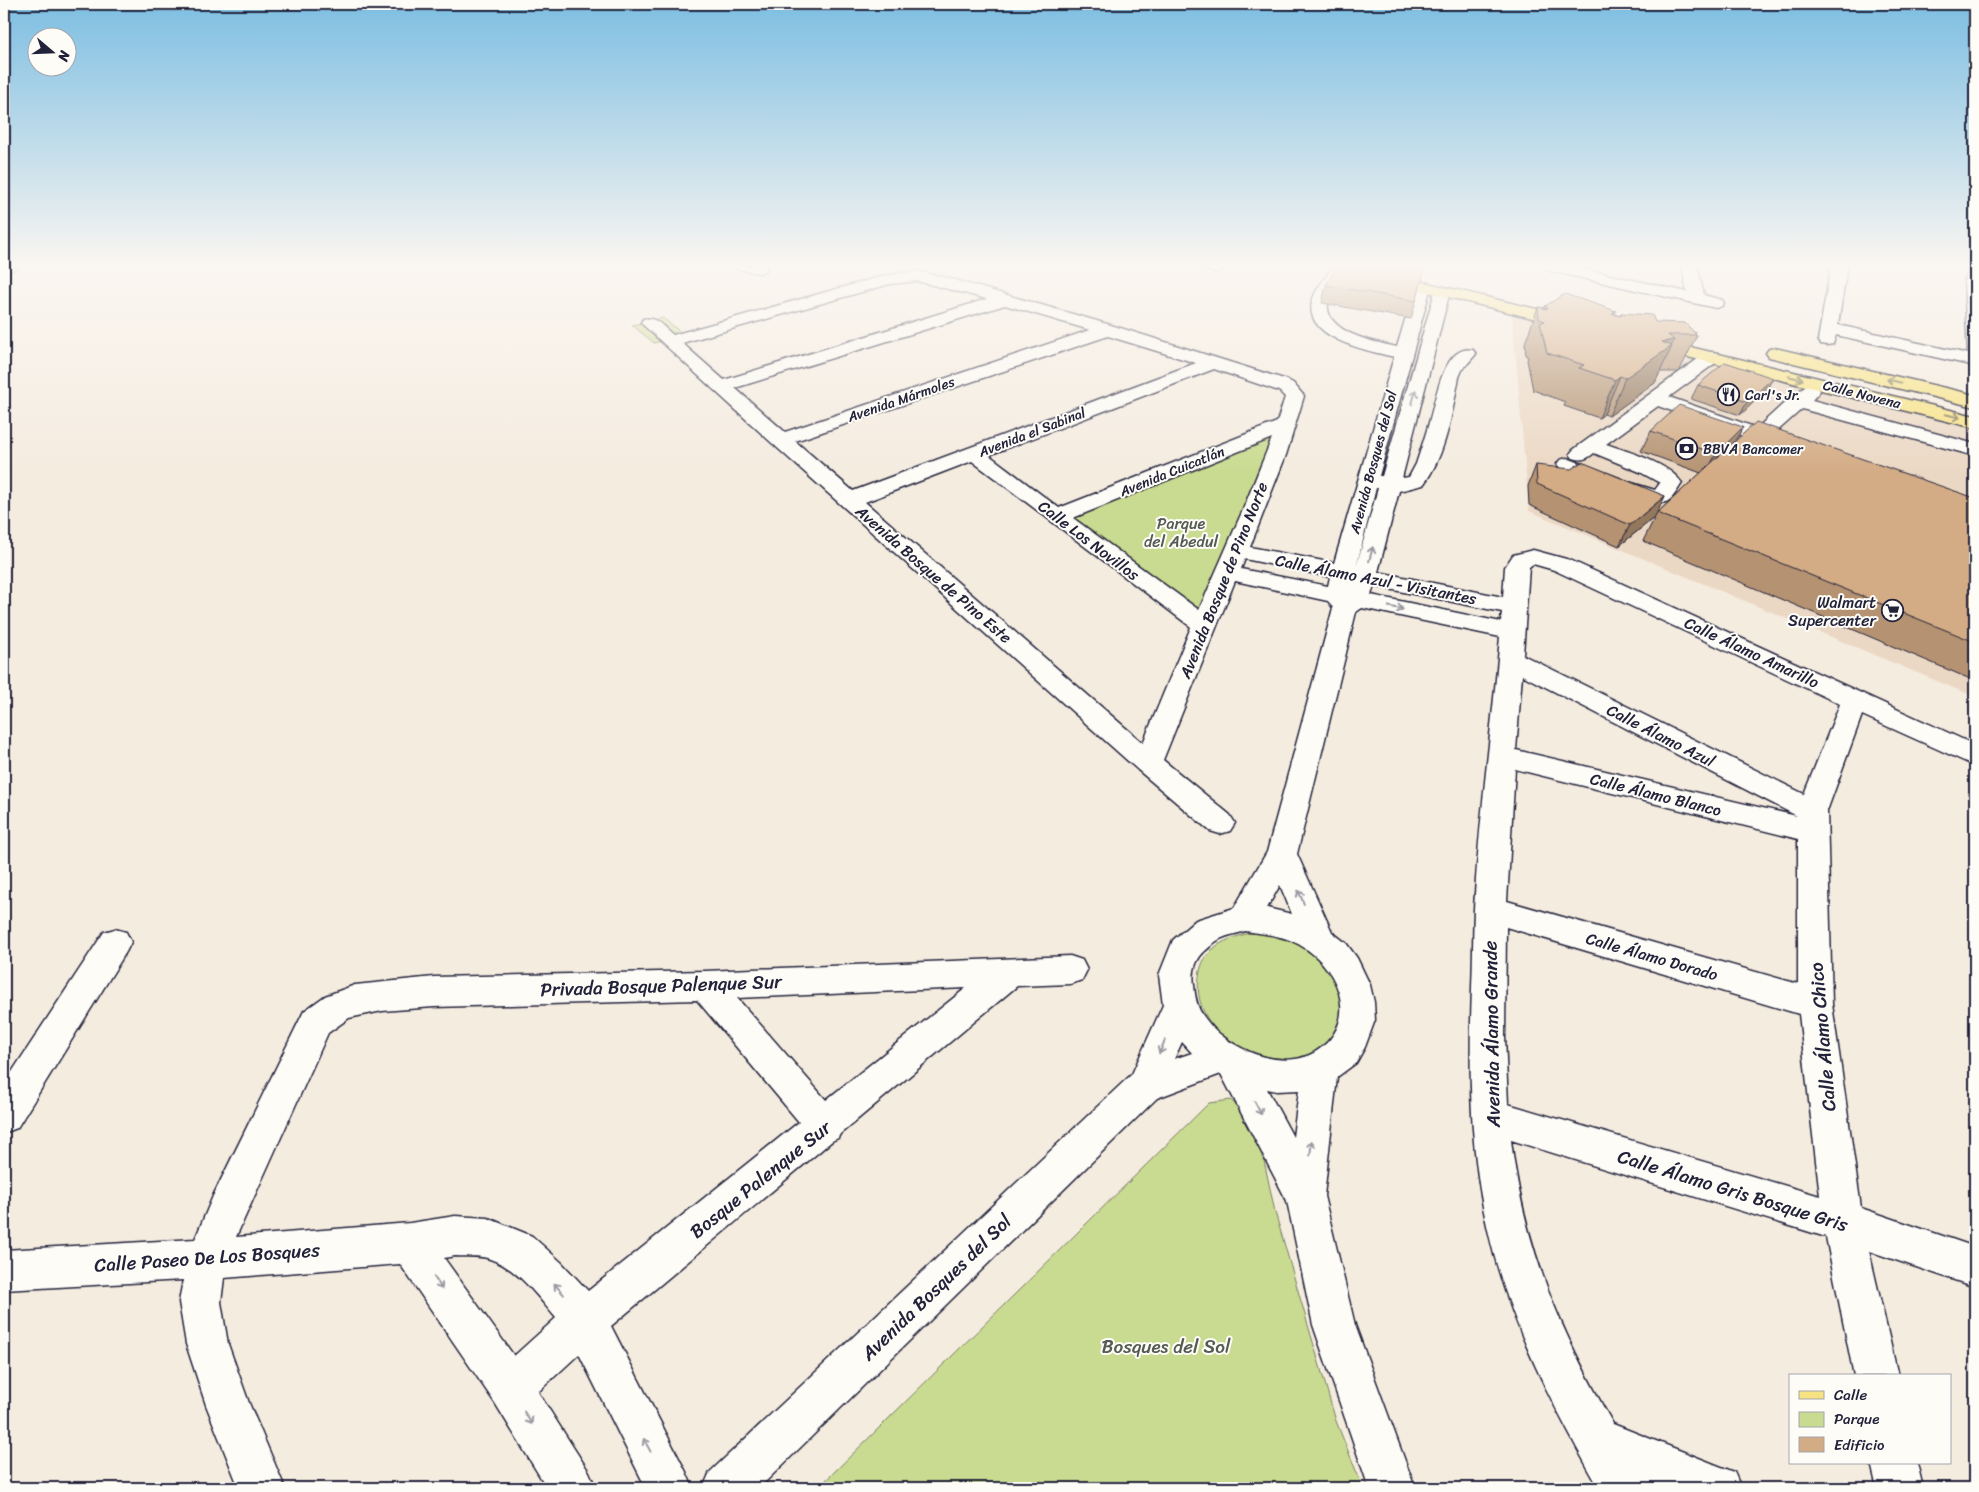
<svg xmlns="http://www.w3.org/2000/svg" width="1979" height="1492" viewBox="0 0 1979 1492" font-family="Sriracha,sans-serif">
<style>
.built{fill:#ebd8c4}
.green{fill:#c9db90;stroke:#767e66}
.lines{fill:none;stroke-linecap:round;stroke-linejoin:round}
.minor-casing{stroke:#22223b;stroke-width:3}
.major-casing{stroke:#22223b;stroke-width:3}
.minor{fill:#fdfcf7;fill-rule:evenodd}
.major{fill:#f7e281;fill-rule:evenodd}
.wall{fill:#b59372;stroke:#22223b}
.shaded-wall{fill:#94785c;stroke:#22223b}
.building{fill:#d3ab84;stroke:#22223b}
.oneway{stroke:#8c825e}
.oneway2{stroke:#9a9aa2}
.labels{text-anchor:middle;stroke-width:4;stroke-linejoin:round;paint-order:stroke}
.far-street-label{font-size:14px;fill:#22223b;stroke:#fdfcf7}
.far-poi-label{font-size:14px;fill:#22223b;stroke:#fdfcf7;text-anchor:start}
.park-label{font-size:16px;fill:#545a54;stroke:#fdfcf7}
.street-label{font-size:16px;fill:#22223b;stroke:#fdfcf7}
.poi-label{font-size:16px;fill:#22223b;stroke:#fdfcf7;text-anchor:end}
.near-street-label{font-size:19px;fill:#22223b;stroke:#fdfcf7}
.near-park-label{font-size:19px;fill:#545a54;stroke:#fdfcf7}
</style>
<rect width="100%" height="100%" fill="#f5ece0"/>
<filter id="ink" filterUnits="userSpaceOnUse"><feTurbulence type="fractalNoise" baseFrequency=".02" numOctaves="2"/><feDisplacementMap in="SourceGraphic" scale="10" xChannelSelector="R" yChannelSelector="G"/><feConvolveMatrix kernelMatrix="1 2 1 2 8 2 1 2 1" color-interpolation-filters="sRGB"/></filter>
<g filter="url(#ink)">
<polygon class="built" points="1512,313 1975,430 1975,697 1529,511"/>
<g class="green">
<polygon points="663,318 684,335 654,343 632,325"/>
<polygon points="1279,431 1208,618 1069,519"/>
<path d="M 1249,933 L 1273,933 L 1296,940 L 1317,953 L 1345,990 L 1342,1032 C 1332,1040 1321,1051 1309,1057 C 1301,1062 1285,1062 1275,1060 C 1236,1053 1192,1023 1199,977 C 1200,967 1204,957 1212,950 C 1222,940 1236,937 1249,933 Z"/>
<polygon points="1231,1100 1257,1128 1275,1212 1336,1421 1363,1488 818,1488 1209,1103"/>
</g>
<g class="lines">
<defs>
<g id="minor">
<polygon points="4,266 19,266 16,269 4,273"/>
<polygon points="735,266 765,266 767,268 765,271 759,273 738,269"/>
<path d="M 1199,266 L 1228,266 C 1221,275 1211,272 1202,269 Z"/>
<path d="M 1334,266 L 1349,266 C 1342,277 1330,290 1328,303 C 1324,333 1375,342 1397,347 L 1415,286 L 1417,283 L 1429,283 L 1431,286 L 1379,476 L 1382,476 L 1436,288 L 1448,288 L 1450,291 L 1402,478 L 1409,477 L 1416,464 C 1421,449 1426,434 1430,419 C 1436,399 1444,343 1473,350 L 1476,354 L 1462,370 L 1459,377 C 1452,412 1446,456 1423,485 L 1399,491 L 1378,572 L 1503,597 L 1505,567 L 1513,555 L 1533,550 L 1570,560 L 1975,745 L 1975,766 L 1862,715 L 1827,811 L 1832,1004 L 1861,1208 L 1975,1247 L 1975,1287 L 1869,1251 L 1898,1376 L 1854,1376 L 1826,1237 L 1511,1140 C 1524,1247 1560,1331 1613,1424 L 1734,1472 L 1741,1488 L 1661,1488 L 1644,1482 L 1647,1488 L 1599,1488 C 1554,1408 1508,1321 1488,1230 C 1469,1150 1469,1069 1472,988 C 1473,962 1473,935 1474,909 C 1479,818 1492,728 1500,637 L 1362,608 L 1356,612 L 1297,854 L 1332,932 L 1346,943 L 1357,958 L 1370,985 L 1374,1002 L 1375,1020 L 1365,1047 L 1356,1063 L 1337,1077 L 1324,1196 L 1355,1325 L 1415,1488 L 1369,1488 L 1313,1325 L 1287,1201 L 1221,1074 L 1157,1098 L 759,1488 L 703,1488 L 710,1472 L 1132,1074 L 1163,1005 L 1159,975 L 1173,940 L 1196,920 L 1234,908 L 1267,852 L 1333,608 L 1328,601 L 1235,581 L 1163,760 L 1230,815 L 1235,823 L 1230,831 L 1220,834 L 1210,831 L 1138,770 L 773,444 L 641,323 L 643,319 C 656,316 663,327 673,335 L 883,276 L 917,271 L 948,278 L 1114,326 L 1287,380 L 1293,383 L 1304,396 L 1286,455 L 1250,547 L 1334,563 L 1394,357 C 1369,351 1304,339 1312,302 C 1315,289 1326,277 1334,266 ZM 917,281 L 987,299 L 724,380 L 682,343 L 890,284 ZM 1005,305 L 1090,330 L 785,432 L 735,388 ZM 1108,336 L 1196,363 L 853,491 L 795,441 ZM 1214,369 L 1279,391 L 1285,397 L 1277,422 L 1059,508 L 989,455 ZM 1272,438 L 1242,512 L 1199,610 L 1073,518 ZM 972,461 L 1191,627 L 1143,743 L 865,502 ZM 1376,488 L 1378,488 L 1356,568 ZM 1245,559 L 1330,577 L 1328,586 L 1241,569 ZM 1533,564 L 1554,570 L 1840,704 L 1804,794 L 1523,655 L 1529,567 ZM 1374,586 L 1502,612 L 1501,622 L 1371,595 ZM 1522,675 L 1797,816 L 1516,750 ZM 1515,769 L 1798,839 L 1798,984 L 1507,901 ZM 1280,885 L 1292,914 L 1267,908 ZM 1506,927 L 1799,1014 L 1820,1196 L 1508,1104 L 1505,1037 ZM 1245,931 C 1264,934 1283,935 1300,945 C 1337,966 1360,1017 1321,1048 C 1287,1076 1226,1049 1204,1017 C 1197,1008 1195,997 1194,985 C 1192,972 1195,960 1205,951 C 1210,947 1214,942 1220,939 C 1227,935 1237,934 1245,931 ZM 1182,1042 L 1192,1053 L 1174,1059 ZM 1267,1089 L 1277,1091 L 1299,1090 L 1293,1137 Z"/>
<polygon points="1543,266 1570,266 1687,292 1682,266 1697,266 1704,295 1722,300 1724,303 1722,306 1716,308 1551,271 1546,269"/>
<polygon points="1831,266 1847,266 1838,325 1968,354 1964,281 1969,271 1975,269 1975,366 1836,335 1833,344 1827,345 1821,344 1818,340"/>
<path d="M 1712,352 L 1718,353 L 1721,357 L 1718,361 L 1669,397 L 1757,428 C 1768,419 1795,391 1806,387 C 1810,385 1813,386 1818,387 L 1820,391 L 1812,400 L 1975,444 L 1975,456 L 1802,409 L 1774,434 L 1789,440 L 1792,444 L 1789,448 L 1782,450 L 1658,406 L 1606,444 C 1629,452 1669,463 1682,483 C 1679,488 1673,498 1668,501 C 1652,511 1578,476 1560,468 L 1557,464 L 1560,460 L 1567,458 L 1632,483 L 1655,490 L 1660,483 L 1640,472 L 1594,453 C 1587,459 1582,461 1573,458 L 1570,454 L 1573,450 L 1706,353 Z"/>
<polygon points="115,929 126,932 131,942 126,952 17,1128 4,1133 4,1084 104,932"/>
<path d="M 1070,956 L 1082,960 L 1087,970 L 1082,980 L 1070,984 L 1017,986 L 840,1134 L 838,1138 L 832,1141 L 611,1326 L 686,1472 L 693,1488 L 646,1488 L 579,1354 L 538,1392 L 589,1472 L 596,1488 L 547,1488 L 495,1403 L 400,1264 L 224,1278 L 221,1302 L 228,1344 L 249,1403 L 285,1488 L 239,1488 L 206,1405 L 186,1344 L 179,1302 L 183,1280 L 4,1290 L 4,1250 L 195,1239 L 213,1196 L 304,1011 L 325,996 L 355,985 L 434,977 L 705,971 ZM 966,988 L 826,1100 L 737,998 ZM 697,1000 L 799,1122 L 588,1291 L 561,1262 L 532,1236 L 488,1218 L 455,1216 L 410,1223 L 236,1237 L 328,1033 L 349,1018 L 382,1011 L 434,1007 ZM 455,1256 C 466,1257 480,1255 490,1259 C 518,1268 538,1297 556,1318 L 514,1356 L 444,1258 Z"/>
<polygon points="1871,1463 1917,1463 1923,1488 1877,1488"/>
</g>
<g id="major">
<polygon points="1332,266 1357,266 1578,319 1580,323 1578,327 1572,328 1335,269"/>
<polygon points="1653,338 1975,416 1975,428 1647,347 1644,343 1647,339"/>
<polygon points="1775,348 1975,395 1975,407 1769,357 1766,353 1769,349"/>
</g>
</defs>
<use href="#minor" class="minor-casing"/>
<use href="#major" class="major-casing"/>
<use href="#minor" class="minor"/>
<use href="#major" class="major"/>
</g>
<g class="wall">
<polygon points="1425,268 1411,319 1322,303 1326,285"/>
<polygon points="1545,306 1616,311 1615,314 1619,316 1620,316 1621,313 1697,335 1679,372 1660,372 1655,383 1609,416 1604,414 1599,418 1564,406 1565,402 1533,390 1527,360 1528,357 1526,356 1525,343 1538,307 1544,308"/>
<polygon points="1698,385 1766,391 1740,415 1691,399"/>
<polygon points="1743,427 1735,442 1975,498 1975,681 1643,541 1657,513 1701,473 1641,451 1651,431"/>
<polygon points="1536,465 1665,496 1655,517 1619,546 1529,505 1528,486"/>
</g>
<g class="shaded-wall">
<polygon points="1674,340 1671,347 1672,346 1655,383 1609,416 1625,378 1662,342"/>
<polygon points="1620,376 1604,414 1599,418 1615,380"/>
<polygon points="1773,378 1766,391 1740,415 1747,402"/>
<polygon points="1743,427 1732,447 1705,475 1716,454"/>
<polygon points="1665,496 1655,517 1619,546 1630,525"/>
</g>
<g class="building">
<polygon points="1337,266 1414,266 1425,268 1416,301 1326,285"/>
<polygon points="1565,294 1616,311 1612,313 1619,316 1622,315 1621,313 1652,315 1655,322 1685,323 1697,335 1668,335 1674,340 1662,342 1672,346 1625,378 1620,376 1615,380 1579,368 1584,365 1547,353 1540,323 1545,321 1539,319 1538,307 1547,309 1548,308 1545,306"/>
<polygon points="1725,362 1773,378 1747,402 1698,385"/>
<polygon points="1679,405 1743,427 1716,454 1651,431"/>
<polygon points="1756,422 1975,498 1975,642 1657,513"/>
<polygon points="1582,462 1665,496 1630,525 1537,484 1536,465 1571,469"/>
</g>
<defs><path id="oneway-shaft" d="M-6 0H5M1.5-3L5.5 0L1.5 3" fill="none" stroke-width="1.6" stroke-linecap="round" stroke-linejoin="round" transform="scale(1.25)"/></defs>
<g class="oneway">
<use href="#oneway-shaft" transform="translate(1796 378) rotate(14)"/>
<use href="#oneway-shaft" transform="translate(1894 381) rotate(-167)"/>
<use href="#oneway-shaft" transform="translate(1953 416) rotate(14)"/>
</g>
<g class="oneway2">
<use href="#oneway-shaft" transform="translate(1414 397) rotate(-75)"/>
<use href="#oneway-shaft" transform="translate(1371 554) rotate(-75)"/>
<use href="#oneway-shaft" transform="translate(1396 608) rotate(11)"/>
<use href="#oneway-shaft" transform="translate(1301 897) rotate(-113)"/>
<use href="#oneway-shaft" transform="translate(1162 1047) rotate(113)"/>
<use href="#oneway-shaft" transform="translate(1258 1108) rotate(62)"/>
<use href="#oneway-shaft" transform="translate(1311 1148) rotate(-84)"/>
<use href="#oneway-shaft" transform="translate(438 1283) rotate(56)"/>
<use href="#oneway-shaft" transform="translate(559 1289) rotate(-131)"/>
<use href="#oneway-shaft" transform="translate(528 1418) rotate(58)"/>
<use href="#oneway-shaft" transform="translate(647 1445) rotate(-118)"/>
</g>
</g>
<linearGradient id="sky" x2="0" y2="1"><stop stop-color="#7dbee2"/><stop offset="0.56" stop-color="#faf6f1"/><stop offset="1" stop-color="#faf6f1" stop-opacity="0"/></linearGradient>
<rect width="1979" height="474" fill="url(#sky)"/>
<defs>
<symbol id="restaurant-ring" viewBox="-11 -11 22 22"><circle r="9.5" fill="#fdfcf7" stroke="#22223b" stroke-width="1.5"/><path d="M-5-6h1v4h1v-4h1v4h1v-4h1v5L-1.5 .5V6h-2V.5L-5-1ZM5-6V6H3V1.5H1.5Q1.5-4 5-6Z" fill="#22223b"/></symbol>
<symbol id="bank-ring" viewBox="-11 -11 22 22"><circle r="9.5" fill="#fdfcf7" stroke="#22223b" stroke-width="1.5"/><path d="M-6-4H6V4H-6ZM0-2.3a2.3 2.3 0 1 0 0 4.6a2.3 2.3 0 1 0 0-4.6Z" fill="#22223b"/></symbol>
<symbol id="supermarket-ring" viewBox="-11 -11 22 22"><circle r="9.5" fill="#fdfcf7" stroke="#22223b" stroke-width="1.5"/><path d="M-6-5.5h2.5l.6 2H6L4.5 2H-2.5L-4.4-4H-6ZM-1.5 3.2a1.3 1.3 0 1 0 .1 0ZM3 3.2a1.3 1.3 0 1 0 .1 0Z" fill="#22223b"/></symbol>
</defs>
<g fill-rule="evenodd">
<use href="#restaurant-ring" x="1716" y="382" width="25" height="25"/>
<use href="#bank-ring" x="1674" y="436" width="25" height="25"/>
<use href="#supermarket-ring" x="1880" y="598" width="25" height="25"/>
</g>
<g class="labels">
<g class="far-street-label">
<text transform="translate(1862 394) rotate(14)" y="5">Calle Novena</text>
<text transform="translate(901 399) rotate(-19)" y="5">Avenida Mármoles</text>
<text transform="translate(1032 432) rotate(-21)" y="5">Avenida el Sabinal</text>
<text transform="translate(1373 462) rotate(-75)" y="5">Avenida Bosques del Sol</text>
<text transform="translate(1172 471) rotate(-22)" y="5">Avenida Cuicatlán</text>
</g>
<g class="far-poi-label">
<text x="1745" y="400">Carl's Jr.</text>
<text x="1703" y="454">BBVA Bancomer</text>
</g>
<g class="park-label">
<text x="1181" y="529">Parque<tspan x="1181" dy="18">del Abedul</tspan></text>
</g>
<g class="street-label">
<text transform="translate(1089 540) rotate(37)" y="6">Calle Los Novillos</text>
<text transform="translate(934 574) rotate(41)" y="6">Avenida Bosque de Pino Este</text>
<text transform="translate(1376 579) rotate(11)" y="6">Calle Álamo Azul - Visitantes</text>
<text transform="translate(1223 580) rotate(-68)" y="6">Avenida Bosque de Pino Norte</text>
<text transform="translate(1752 652) rotate(25)" y="6">Calle Álamo Amarillo</text>
<text transform="translate(1661 735) rotate(27)" y="6">Calle Álamo Azul</text>
<text transform="translate(1656 794) rotate(14)" y="6">Calle Álamo Blanco</text>
<text transform="translate(1652 956) rotate(16)" y="6">Calle Álamo Dorado</text>
</g>
<g class="poi-label">
<text x="1876" y="608">Walmart<tspan x="1876" dy="18">Supercenter</tspan></text>
</g>
<g class="near-street-label">
<text transform="translate(661 985) rotate(-2)" y="7">Privada Bosque Palenque Sur</text>
<text transform="translate(1491 1034) rotate(-91)" y="7">Avenida Álamo Grande</text>
<text transform="translate(1822 1037) rotate(-95)" y="7">Calle Álamo Chico</text>
<text transform="translate(760 1179) rotate(-39)" y="7">Bosque Palenque Sur</text>
<text transform="translate(1733 1190) rotate(17)" y="7">Calle Álamo Gris Bosque Gris</text>
<text transform="translate(207 1257) rotate(-4)" y="7">Calle Paseo De Los Bosques</text>
<text transform="translate(936 1287) rotate(-44)" y="7">Avenida Bosques del Sol</text>
</g>
<g class="near-park-label">
<text x="1166" y="1353">Bosques del Sol</text>
</g>
</g>
<rect width="1979" height="1492" fill="none" stroke="#fdfcf7" stroke-width="20"/>
<rect x="10" y="10" width="1959" height="1472" fill="none" stroke="#22223b" stroke-width="2" filter="url(#ink)"/>
<rect x="1789" y="1374" width="162" height="90" fill="#fdfcf7" stroke="#a5a5ac"/>
<rect x="1799" y="1391" width="25" height="8" fill="#f7e281" stroke="#a5a5ac"/>
<text x="1834" y="1400" font-size="15" fill="#22223b">Calle</text>
<rect x="1799" y="1412" width="25" height="15" fill="#c9db90" stroke="#a5a5ac"/>
<text x="1834" y="1424" font-size="15" fill="#22223b">Parque</text>
<rect x="1799" y="1437" width="25" height="15" fill="#d3ab84" stroke="#a5a5ac"/>
<text x="1834" y="1450" font-size="15" fill="#22223b">Edificio</text>
<g transform="translate(52 52) rotate(109)"><circle r="24" fill="#fdfcf7" stroke="#a5a5ac"/>
<path d="M0-4L9 19L0 12L-9 19Z" fill="#22223b"/>
<text y="-8" font-size="14" font-weight="bold" text-anchor="middle" fill="#22223b">N</text>
</g>
</svg>
